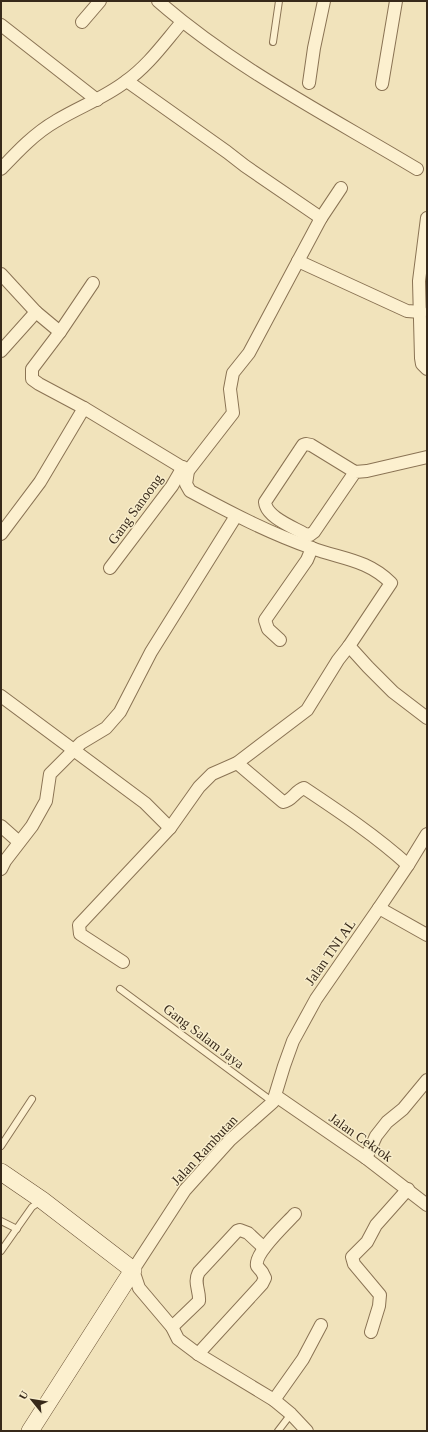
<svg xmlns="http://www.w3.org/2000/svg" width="428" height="1432" viewBox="0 0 428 1432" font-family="'Times New Roman',serif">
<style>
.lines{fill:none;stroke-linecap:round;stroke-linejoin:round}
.lane-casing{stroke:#8a7354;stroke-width:8}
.street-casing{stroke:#8a7354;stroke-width:14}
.secondary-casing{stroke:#6b5337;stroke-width:18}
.lane{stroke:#fcf0cf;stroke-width:6}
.street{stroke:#fcf0cf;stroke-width:12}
.secondary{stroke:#fcf0cf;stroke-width:17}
.labels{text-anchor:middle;stroke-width:3;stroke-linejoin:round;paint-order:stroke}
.street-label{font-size:14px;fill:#37291a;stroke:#f8edcb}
</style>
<rect width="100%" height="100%" fill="#f1e3bb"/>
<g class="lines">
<defs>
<g id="lane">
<polyline points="273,42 279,1"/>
<polyline points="120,989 273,1102"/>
<polyline points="1,1146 32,1099"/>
<polyline points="1,1221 17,1229"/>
<polyline points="1,1251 32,1207 41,1201"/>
<polyline points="278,1431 291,1414"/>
</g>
<g id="street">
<path d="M 158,1 C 236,69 329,116 417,169"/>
<polyline points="82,22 100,1"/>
<polyline points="1,25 97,100"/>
<polyline points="127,81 227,152 245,166 321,218"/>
<polyline points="309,83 314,48 324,1"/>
<polyline points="382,84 396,1"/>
<path d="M 1,169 C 18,151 35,133 56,121 C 79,107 104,98 125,82 C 148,66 164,43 182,22"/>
<polyline points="427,218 419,281 421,358 422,364 427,369"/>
<polyline points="298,261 407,311 421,312"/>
<polyline points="1,274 36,312 60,332 32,369 32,379 39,384 84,408 188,471"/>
<polyline points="60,332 93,283"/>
<polyline points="1,351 36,312"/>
<path d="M 355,472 L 314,532 L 310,535 L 305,534 C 293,527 266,517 265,502 L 303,445 L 306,444 L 311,445 L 355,472 L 367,471 L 427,457"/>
<polyline points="1,534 40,482 84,408"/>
<polyline points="110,568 172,486 183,467"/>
<polyline points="280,640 268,629 265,620 307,560 312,548"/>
<polyline points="349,646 368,667 393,692 427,718"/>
<polyline points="1,696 145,803 170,828"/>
<path d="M 237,763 L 283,802 C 292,801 295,791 304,788 C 340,812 376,836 408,865"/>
<polyline points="1,826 19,842"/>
<polyline points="1,869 5,861 32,826 46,801 50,774 81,743 106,728 120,712 151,652 236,516"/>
<polyline points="379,908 427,935"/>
<path d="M 123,962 L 80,934 L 79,925 L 170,828 L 199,787 L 212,774 L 237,763 L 307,710 L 338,660 L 349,646 L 391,583 C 367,559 341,559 312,548 C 269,533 229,512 190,491 L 186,484 L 188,471 L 233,413 L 230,389 L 233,373 L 249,353 L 321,218 L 341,188"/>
<polyline points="276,1096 366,1158 427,1205"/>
<polyline points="366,1158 376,1136 387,1122 403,1109 427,1080"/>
<path d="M 172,1327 L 199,1301 C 200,1291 193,1282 199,1272 L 237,1231 L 240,1230 L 248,1233 L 264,1248"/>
<polyline points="371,1332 379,1306 380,1295 354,1264 352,1257 367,1242 376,1225 408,1189"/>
<path d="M 198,1354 L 262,1284 L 265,1278 L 262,1272 L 257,1266 C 254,1253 286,1224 295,1214"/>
<polyline points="274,1400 303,1359 321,1325"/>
<polyline points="307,1431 291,1414 274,1400 198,1354 178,1339 172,1327 139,1288 133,1270 185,1190 230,1140 273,1102 284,1066 293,1041 316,999 379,908 408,865 427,834"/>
</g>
<polyline id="secondary" points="1,1172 42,1200 133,1270 30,1431"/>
</defs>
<use href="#lane" class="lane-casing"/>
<use href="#street" class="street-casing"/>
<use href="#secondary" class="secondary-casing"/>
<use href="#lane" class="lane"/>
<use href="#street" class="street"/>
<use href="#secondary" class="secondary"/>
</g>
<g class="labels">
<g class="street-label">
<text transform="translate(135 509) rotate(-54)" y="5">Gang Sanoong</text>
<text transform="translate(330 952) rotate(-55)" y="5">Jalan TNI AL</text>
<text transform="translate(204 1036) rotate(37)" y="5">Gang Salam Jaya</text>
<text transform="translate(361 1137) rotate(35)" y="5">Jalan Cekrok</text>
<text transform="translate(204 1150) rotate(-47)" y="5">Jalan Rambutan</text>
</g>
</g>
<rect width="428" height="1432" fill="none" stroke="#37291a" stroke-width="4"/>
<g transform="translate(32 1400) rotate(300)" stroke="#f8edcb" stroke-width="3" paint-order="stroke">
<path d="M0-3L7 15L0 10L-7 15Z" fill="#37291a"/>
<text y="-6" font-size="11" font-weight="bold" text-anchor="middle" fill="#37291a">U</text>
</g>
</svg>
